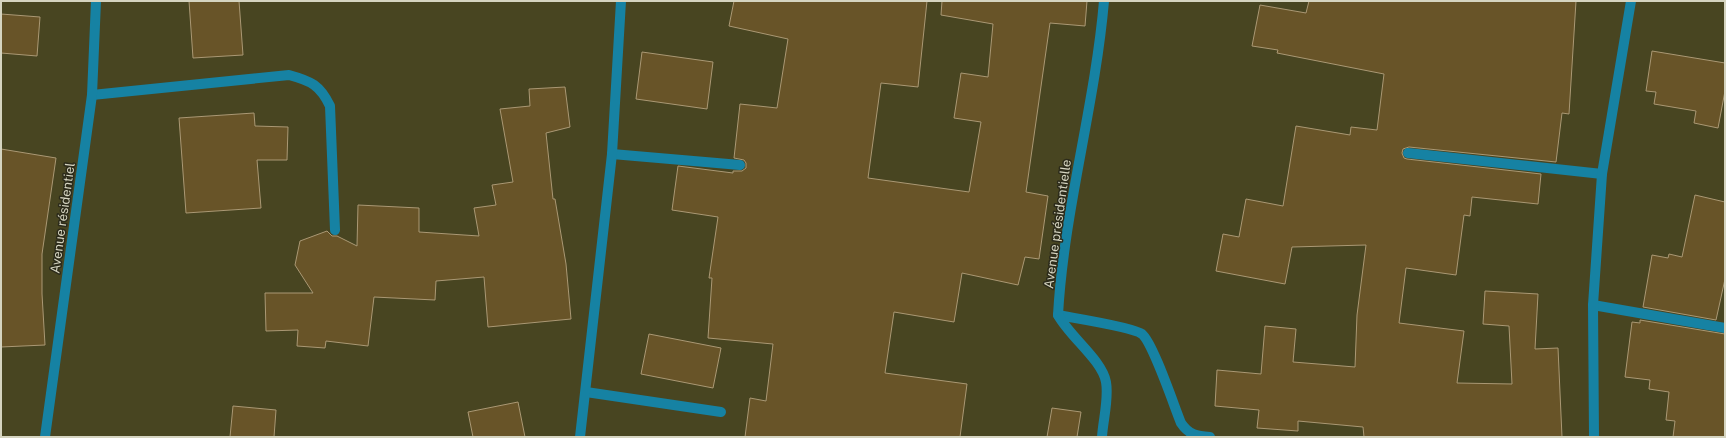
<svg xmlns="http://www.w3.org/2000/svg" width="1726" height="438" viewBox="0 0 1726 438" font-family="'Public Sans',sans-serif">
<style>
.building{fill:#685428;stroke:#aa9874}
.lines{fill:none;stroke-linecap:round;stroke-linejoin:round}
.minor{stroke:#1682a3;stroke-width:10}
.labels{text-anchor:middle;stroke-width:3;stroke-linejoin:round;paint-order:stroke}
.street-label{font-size:13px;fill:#d5d4c0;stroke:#2c2b1b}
</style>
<rect width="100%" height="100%" fill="#484521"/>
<g class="building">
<polygon points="189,1 239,1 243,55 193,58"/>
<polygon points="734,1 927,1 918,87 881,83 868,178 969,192 981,122 954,118 961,73 988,77 993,24 941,15 942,1 1087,1 1085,26 1050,23 1026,192 1048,196 1039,259 1025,257 1018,285 962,273 954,322 894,312 885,373 967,384 960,437 745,437 750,398 766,401 773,344 708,338 712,278 709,278 718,217 672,210 678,166 733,173 733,171 742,171 746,168 746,163 744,160 734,158 740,104 777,108 788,39 729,26"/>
<polygon points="1309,1 1576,1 1569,114 1562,113 1556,162 1409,147 1403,149 1402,153 1404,158 1407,159 1541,174 1538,204 1472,197 1470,216 1464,215 1456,275 1406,268 1399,323 1464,331 1457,383 1512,384 1509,326 1483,324 1485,291 1538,294 1535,349 1558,348 1562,437 1364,437 1363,427 1298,421 1298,431 1257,428 1259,410 1215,406 1217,370 1261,374 1265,326 1296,329 1293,362 1355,367 1357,315 1366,245 1292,247 1285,284 1216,271 1223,234 1239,237 1246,199 1283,206 1296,126 1350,135 1351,127 1377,130 1384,74 1277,53 1278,50 1252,46 1260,5 1306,13"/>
<polygon points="1,14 40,17 37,56 1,53"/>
<polygon points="1652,51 1725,63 1725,91 1718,128 1694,123 1696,111 1654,104 1656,92 1646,91"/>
<polygon points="642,52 713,62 707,109 636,99"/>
<polygon points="565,87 570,127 546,133 553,199 555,199 566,264 571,319 488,327 484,277 436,281 435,300 374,297 368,346 326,341 325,348 297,346 298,330 266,331 265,293 313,293 295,265 300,241 327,231 332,236 337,236 357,246 358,205 419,208 419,232 479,236 474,208 496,205 492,185 513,182 500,109 530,106 529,89"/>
<polygon points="254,113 255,126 288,127 287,160 257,160 261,208 186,213 179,118"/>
<polygon points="1,149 56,158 42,254 42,294 45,345 1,347"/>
<polygon points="1695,195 1725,202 1725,279 1716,320 1643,307 1652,255 1668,258 1669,254 1682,257"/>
<polygon points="1640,320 1725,334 1725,437 1673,437 1675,421 1666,420 1669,392 1649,389 1650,380 1625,377 1632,322 1640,323"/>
<polygon points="649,334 721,348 713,388 641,374"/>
<polygon points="518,402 525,437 473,437 468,412"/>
<polygon points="233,406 276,410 274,437 230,437"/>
<polygon points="1052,408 1081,412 1077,437 1047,437"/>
</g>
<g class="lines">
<g class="minor">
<path d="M 92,95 L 289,75 C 311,81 320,85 330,106 L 335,230"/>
<polyline points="1408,153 1602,174"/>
<polyline points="612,154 740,165"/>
<polyline points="1593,305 1725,328"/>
<path d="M 1058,315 C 1073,318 1133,327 1142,334 C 1153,343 1174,406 1181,423 C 1189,435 1197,436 1210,437"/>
<polyline points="586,392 721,412"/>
<polyline points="45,437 92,95 96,1"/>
<polyline points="580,437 612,154 621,1"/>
<path d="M 1102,437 C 1103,420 1109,399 1106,382 C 1102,360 1070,337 1058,315 C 1064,209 1095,106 1104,1"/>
<polyline points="1594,437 1593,305 1602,174 1631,1"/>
</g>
</g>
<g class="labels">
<g class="street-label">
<text transform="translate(62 218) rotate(-82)" y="5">Avenue résidentiel</text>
<text transform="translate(1057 224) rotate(-82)" y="5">Avenue présidentielle</text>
</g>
</g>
<rect width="1726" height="438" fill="none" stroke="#d5d4c0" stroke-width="4"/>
</svg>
